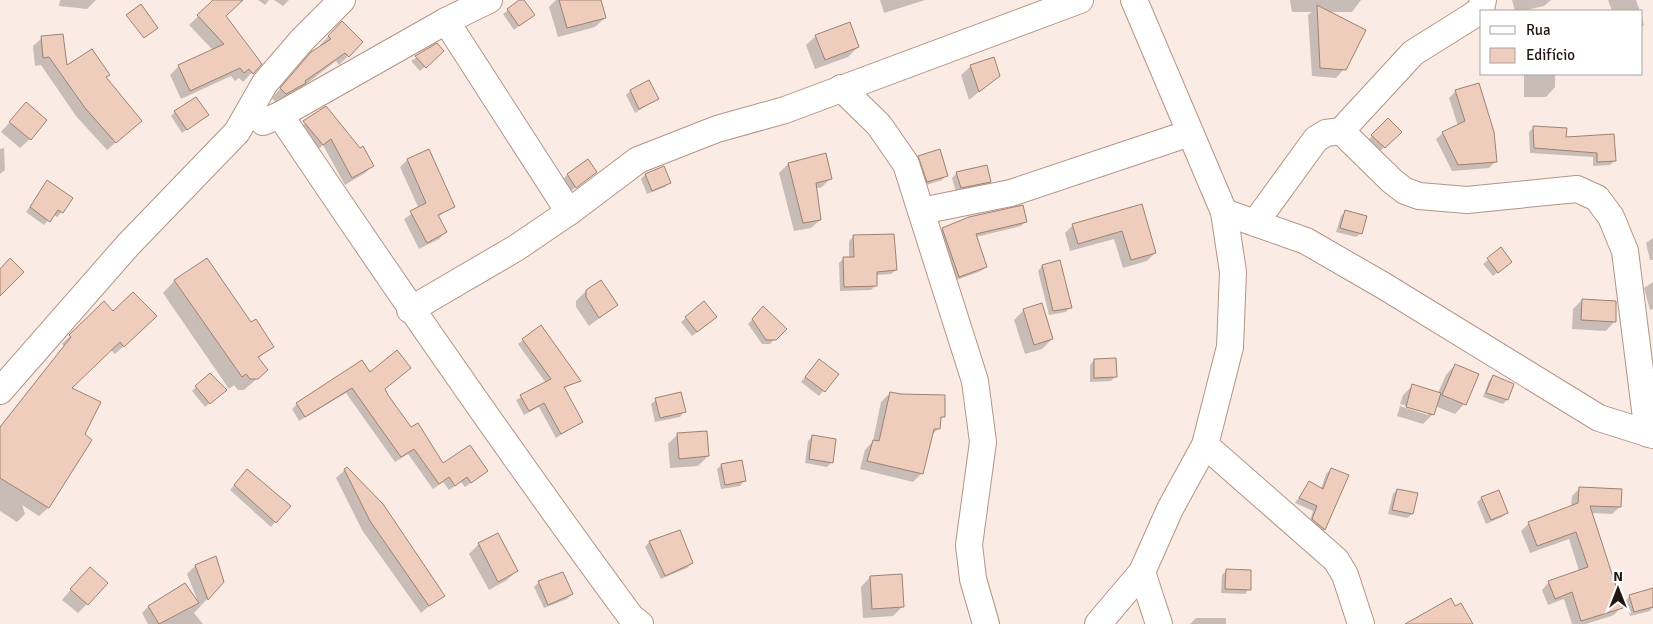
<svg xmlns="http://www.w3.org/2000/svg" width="1653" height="624" viewBox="0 0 1653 624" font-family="Signika,sans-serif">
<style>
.shadow{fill:#0003}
.building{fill:#efcdbc;stroke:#9f8171}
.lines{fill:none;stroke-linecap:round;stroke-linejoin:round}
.minor-casing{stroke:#b49484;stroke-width:28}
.minor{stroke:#fff;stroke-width:26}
</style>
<rect width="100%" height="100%" fill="#faece5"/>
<g class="shadow">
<polygon points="60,0 96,0 87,9 59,6"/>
<polygon points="215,0 242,0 225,16 260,64 243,82 239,78 235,81 231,76 181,99 170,75 179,66 213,50 189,25"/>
<polygon points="258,0 269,0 265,5"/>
<polygon points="274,0 289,0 283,6"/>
<polygon points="522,0 533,15 514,30 503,14"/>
<polygon points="556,0 600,0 605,18 595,27 558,37 549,7"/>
<polygon points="880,0 925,0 884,13"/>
<polygon points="1290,0 1361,0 1352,12 1327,12 1344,69 1336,78 1312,76 1308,15 1312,12 1292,12"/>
<polygon points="1512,0 1551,0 1544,6 1522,11 1515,11"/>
<polygon points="1608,0 1636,0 1640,11 1612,11"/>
<polygon points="1642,17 1644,25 1642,27"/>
<polygon points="342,23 362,42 339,65 336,61 296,92 276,103 272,98 303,63 321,47 320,45"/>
<polygon points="816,36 858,47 848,57 815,69 806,45"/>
<polygon points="42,38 66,68 91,80 141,121 107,150 76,116 41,65 35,66 33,46"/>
<polygon points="437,45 438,55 420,71 411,61"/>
<polygon points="971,66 998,76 969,100 961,75"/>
<polygon points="1524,74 1555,74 1555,87 1546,97 1524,97"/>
<polygon points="630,91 657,99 635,113 626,95"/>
<polygon points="1456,91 1496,161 1489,168 1452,171 1436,139 1443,133 1458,126 1449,98"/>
<polygon points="26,104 30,139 20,148 1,132"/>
<polygon points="325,108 373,166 365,173 345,185 323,145 315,152 297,130"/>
<polygon points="175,112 207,115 182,133 171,116"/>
<polygon points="1388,120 1400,132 1379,152 1368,140"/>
<polygon points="1534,127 1564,139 1615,160 1610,165 1593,166 1593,157 1530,153 1529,132"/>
<polygon points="4,148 5,170 0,174 0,149"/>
<polygon points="825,155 831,178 822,187 815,189 820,220 811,228 794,231 779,173 788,164"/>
<polygon points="919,157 946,175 942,180 923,186 915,161"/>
<polygon points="407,160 453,206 438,217 446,232 439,239 419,249 404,219 419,209 400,167"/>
<polygon points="663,168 670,182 665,187 647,194 641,179 645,175"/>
<polygon points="957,173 990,181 985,186 956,192 952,178"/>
<polygon points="567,175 591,176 571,191 563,179"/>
<polygon points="47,182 71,199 62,212 57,217 53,214 44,225 26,212"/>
<polygon points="1141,205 1155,253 1147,261 1123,268 1114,239 1070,251 1065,233 1073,225"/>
<polygon points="1346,211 1361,233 1356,237 1336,232 1341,216"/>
<polygon points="1026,221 1021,226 976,237 986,267 981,271 954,281 938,234 943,229"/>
<polygon points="854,236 896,270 891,274 876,275 876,285 871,290 840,291 839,263 843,259 849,259 849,241"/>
<polygon points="1653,238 1653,260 1650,260 1646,243"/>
<polygon points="1501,249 1506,266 1493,276 1483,264"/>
<polygon points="1042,266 1070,307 1066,312 1049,315 1038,271"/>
<polygon points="175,280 251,324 272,346 258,359 267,370 244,390 238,390 234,385 229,389 163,293"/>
<polygon points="1653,282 1653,309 1650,310 1644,288"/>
<polygon points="586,291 616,305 589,326 576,307 576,301"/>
<polygon points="1582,300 1615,321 1606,331 1572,329 1573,309"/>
<polygon points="104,303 113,313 147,325 115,354 111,350 70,388 84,434 90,440 48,508 39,516 22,505 25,514 17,522 0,511 0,427 64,346 62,344"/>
<polygon points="704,303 711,322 692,336 681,322"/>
<polygon points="763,308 785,329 770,344 762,344 748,324"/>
<polygon points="1024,310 1052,339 1042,349 1025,354 1014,320"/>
<polygon points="541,327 580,380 563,389 581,422 556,438 539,407 524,415 516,400 546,383 518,344"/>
<polygon points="1094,360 1115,377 1111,381 1090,382 1090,365"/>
<polygon points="814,365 837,374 819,396 801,382"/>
<polygon points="1455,365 1464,404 1455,414 1435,406 1433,414 1423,424 1397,416 1400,406 1428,415 1428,412 1400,404 1403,395 1412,386 1438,393 1446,375"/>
<polygon points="370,374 384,389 410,429 442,464 487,471 465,487 461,482 449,490 443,482 433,489 408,454 395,462 346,393 299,421 292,409 297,404"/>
<polygon points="1493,376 1507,400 1503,404 1483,397 1489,381"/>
<polygon points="196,387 220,394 205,407 192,391"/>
<polygon points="890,393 901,395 944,416 939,420 939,428 931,436 921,474 913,482 860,469 865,450 873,441 881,402"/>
<polygon points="656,400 684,412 680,417 655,422 651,404"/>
<polygon points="678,434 708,456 698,466 670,468 668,444"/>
<polygon points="813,436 832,462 827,467 805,463 808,441"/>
<polygon points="722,465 744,481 740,486 721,489 717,469"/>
<polygon points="347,468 443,595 421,613 362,530 336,478"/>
<polygon points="1331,469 1347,475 1324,530 1320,534 1309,524 1313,511 1295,503 1309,483 1321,489 1326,474"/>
<polygon points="243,475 275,522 271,527 230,490"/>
<polygon points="1580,488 1620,507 1612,514 1591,513 1621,607 1614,615 1586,624 1572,624 1564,599 1548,605 1542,590 1549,582 1579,571 1569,539 1530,553 1521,531 1529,523 1571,507 1572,496"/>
<polygon points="1397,490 1412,514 1407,518 1388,514 1393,494"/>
<polygon points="1482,498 1507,513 1502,517 1486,524 1477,502"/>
<polygon points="680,531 692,563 687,568 661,579 645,547 649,542"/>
<polygon points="479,544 517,571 507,580 489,590 469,554"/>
<polygon points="215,558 223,582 194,613 203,624 148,624 142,613 148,607 184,585 199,604 187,574 195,566"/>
<polygon points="1226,571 1249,589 1245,594 1221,593 1222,575"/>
<polygon points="870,577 903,606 893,616 863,618 861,587"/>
<polygon points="81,578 87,604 78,613 62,600"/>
<polygon points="539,582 572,594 567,599 544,608 534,587"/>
<polygon points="1630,596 1653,600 1653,607 1650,611 1630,616 1625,601"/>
<polygon points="1196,618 1226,618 1226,624 1190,624"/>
</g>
<g class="building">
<polygon points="213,0 243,0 226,16 262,64 253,74 249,69 244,73 240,68 190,91 178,65 224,44 197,15"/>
<polygon points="519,0 524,0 535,15 519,26 507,9"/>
<polygon points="559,0 601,0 606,18 567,28"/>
<polygon points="141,4 158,28 144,38 126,15"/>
<polygon points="1317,5 1366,30 1346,70 1320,68"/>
<polygon points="342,21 363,42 349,57 345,53 305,81 306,83 286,94 280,88 311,52 331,39 328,36"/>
<polygon points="850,22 859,47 825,60 815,35"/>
<polygon points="63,34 67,65 92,49 110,75 106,77 142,121 116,143 85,108 49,57 43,58 41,36"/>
<polygon points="437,43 444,51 426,68 415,56"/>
<polygon points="994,57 1000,76 979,92 970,65"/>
<polygon points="649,80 659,99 639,109 630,90"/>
<polygon points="1479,83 1494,132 1497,162 1458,165 1442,132 1465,121 1455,90"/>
<polygon points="196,97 209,115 187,130 174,111"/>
<polygon points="26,102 47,120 31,140 9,122"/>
<polygon points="326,106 360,148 363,146 374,166 352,178 331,139 323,145 303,121"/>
<polygon points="1388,118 1402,132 1385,148 1371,135"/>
<polygon points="1533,126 1567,128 1566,137 1614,134 1616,161 1597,162 1597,153 1534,148"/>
<polygon points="429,149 455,207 438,215 447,232 427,243 410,211 426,203 407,159"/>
<polygon points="940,149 948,176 927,182 918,156"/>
<polygon points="826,153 832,179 816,183 821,220 803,223 788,163"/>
<polygon points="588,159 597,172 576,188 567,174"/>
<polygon points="987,165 991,182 961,188 956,172"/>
<polygon points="664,166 671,183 652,191 645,174"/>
<polygon points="47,180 73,198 63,213 58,210 50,222 30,207"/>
<polygon points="1142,204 1156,253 1131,260 1122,231 1078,244 1072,224"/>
<polygon points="1023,205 1027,222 976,234 987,267 959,277 942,228 969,217"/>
<polygon points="1345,210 1367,216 1362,234 1340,228"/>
<polygon points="894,234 897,270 877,272 877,286 844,287 843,257 854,257 853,235"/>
<polygon points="1501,247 1512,262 1498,273 1487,258"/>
<polygon points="10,258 24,272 0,296 0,269"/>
<polygon points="207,258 251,322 256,319 274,347 258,357 268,370 258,379 250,379 246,374 242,377 174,280"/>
<polygon points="1060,260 1072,308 1053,311 1042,265"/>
<polygon points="601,280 618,305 599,318 586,297 586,290"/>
<polygon points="133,292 157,316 124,347 120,342 72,388 101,402 85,434 92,440 49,508 0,478 0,427 71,337 69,335 104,301 113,311"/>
<polygon points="1582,299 1616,301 1616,322 1581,320"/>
<polygon points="704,301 717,317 697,332 685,317"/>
<polygon points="1042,303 1053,339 1034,345 1023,309"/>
<polygon points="763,306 787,329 776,340 766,340 752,319"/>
<polygon points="541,325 581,381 564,387 583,422 561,434 544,403 529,411 520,395 551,379 522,339"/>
<polygon points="397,350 411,368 385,389 388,395 411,427 418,423 443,463 470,445 488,471 471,483 467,477 455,486 449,477 439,484 414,449 401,457 352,388 305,417 296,403 362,360 370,372"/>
<polygon points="1116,358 1117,377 1094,378 1094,359"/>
<polygon points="819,359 839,374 825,392 805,377"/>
<polygon points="1455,364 1479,374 1466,405 1442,395"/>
<polygon points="210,373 227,390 210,404 195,386"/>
<polygon points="1493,375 1514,384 1508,400 1486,393"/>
<polygon points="1412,384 1441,393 1434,415 1406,407"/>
<polygon points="681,392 686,412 660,418 655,398"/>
<polygon points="890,392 901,394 945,395 945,417 941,417 940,429 934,429 923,474 867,461 873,440 879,441"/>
<polygon points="707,431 709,456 679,459 677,433"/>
<polygon points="812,435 836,439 833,463 809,459"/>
<polygon points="742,460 746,481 725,485 721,464"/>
<polygon points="347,467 383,504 445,596 429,606 370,521 344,469"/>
<polygon points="1331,468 1349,475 1325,530 1312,519 1317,506 1299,498 1309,481 1323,489"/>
<polygon points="247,469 291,506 276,523 234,485"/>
<polygon points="1579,487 1622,489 1621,507 1590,506 1623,608 1581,621 1572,592 1555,599 1548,581 1588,567 1576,532 1537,546 1528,522 1578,503"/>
<polygon points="1397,489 1418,493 1413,514 1392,510"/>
<polygon points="1499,490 1508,513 1491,520 1481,497"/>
<polygon points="680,530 693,563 665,576 649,541"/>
<polygon points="498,533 518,571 498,582 478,543"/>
<polygon points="216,556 224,582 208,600 195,565"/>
<polygon points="90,567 108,583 88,605 70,589"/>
<polygon points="1226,569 1251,570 1251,590 1225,589"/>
<polygon points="563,572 573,594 548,605 538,581"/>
<polygon points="902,574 904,607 872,609 870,576"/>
<polygon points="185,583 199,603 159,624 148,606"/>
<polygon points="1653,588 1653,607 1634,612 1629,595"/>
<polygon points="1451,598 1455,606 1461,603 1473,624 1405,624"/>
</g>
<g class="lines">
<defs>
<g id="minor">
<polyline points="1134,0 1224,212 1233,272 1230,347 1205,445 1170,509 1142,572 1159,624"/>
<polyline points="446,21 569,212"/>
<polyline points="841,88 879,125 906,164 975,381 983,442 969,545 973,579 986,624"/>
<path d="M 280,115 C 394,285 510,453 631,617 L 640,624"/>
<polyline points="263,122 280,115 446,21 489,0"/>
<polyline points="1341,131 1392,181 1405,191 1419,196 1467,200 1577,189 1597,198 1611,217 1625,251 1648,434"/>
<polyline points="921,211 1011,193 1190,133"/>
<polyline points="1224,212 1306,241 1384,286 1599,418 1653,435"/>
<polyline points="1255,223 1316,139 1326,133 1341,131 1413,53 1472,16 1481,9 1483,0"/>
<polyline points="410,310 516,248 569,212 638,160 717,129 785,110 1080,0"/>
<polyline points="0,391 128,245 237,132 265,83 302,40 342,0"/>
<polyline points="1205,445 1336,560 1345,575 1361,624"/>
<polyline points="1098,624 1142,572"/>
</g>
</defs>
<use href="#minor" class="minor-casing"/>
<use href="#minor" class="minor"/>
</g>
<rect x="1480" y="10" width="162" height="65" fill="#ffffff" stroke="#a7a29f"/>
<rect x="1490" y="26" width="25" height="8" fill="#ffffff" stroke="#a7a29f"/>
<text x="1526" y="35" font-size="15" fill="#221610">Rua</text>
<rect x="1490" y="48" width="25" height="15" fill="#efcdbc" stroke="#a7a29f"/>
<text x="1526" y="60" font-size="15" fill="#221610">Edifício</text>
<g transform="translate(1618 589)" stroke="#ffffff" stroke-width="4" paint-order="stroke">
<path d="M0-4L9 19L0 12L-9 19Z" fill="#221610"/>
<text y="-8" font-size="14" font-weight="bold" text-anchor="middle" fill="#221610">N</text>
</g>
</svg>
